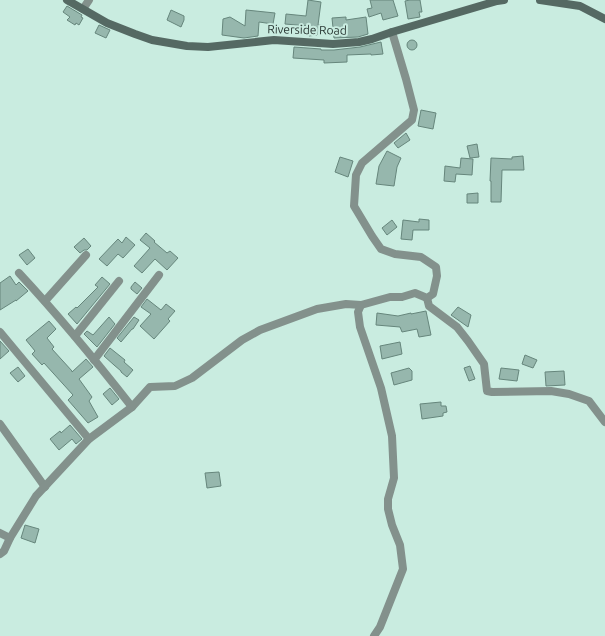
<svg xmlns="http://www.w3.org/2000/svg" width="605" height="636" viewBox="0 0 605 636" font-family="Ubuntu,sans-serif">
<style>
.building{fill:#96b7ad;stroke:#66867c}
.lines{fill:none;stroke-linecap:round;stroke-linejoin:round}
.street{stroke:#83918c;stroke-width:8}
.secondary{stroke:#556963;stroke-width:8}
.labels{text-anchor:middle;stroke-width:4;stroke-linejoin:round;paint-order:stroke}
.street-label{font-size:12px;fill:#2a3834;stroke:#c9ece0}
</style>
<rect width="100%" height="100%" fill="#c9ece0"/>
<g class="building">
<polygon points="308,0 321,2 318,25 323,25 323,31 317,31 317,35 309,36 308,26 285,24 286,14 306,16"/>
<polygon points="370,0 393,0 398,16 383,20 381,13 369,17 367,9 372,8"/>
<polygon points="410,0 420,0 422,12 419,12 420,17 408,19 405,1"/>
<polygon points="67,6 82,15 81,17 83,18 79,25 76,23 75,25 67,20 70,17 63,12"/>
<polygon points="171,10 184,16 184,20 181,27 167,20"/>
<polygon points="246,10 275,13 273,24 259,22 258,36 244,38 222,35 223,19 230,17 245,26"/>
<polygon points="346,17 346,20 366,17 368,34 358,37 334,38 332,18"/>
<polygon points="99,25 110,30 106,38 95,33"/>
<circle cx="412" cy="45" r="5"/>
<polygon points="381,42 383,54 371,55 371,54 347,55 347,62 324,63 324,60 293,58 294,47 321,49 321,50 334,50 360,47"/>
<polygon points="421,110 436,113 433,129 418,126"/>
<polygon points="406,133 410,140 398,148 394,143"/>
<polygon points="477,144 479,157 470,158 467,146"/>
<polygon points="387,151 401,158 397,167 394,186 376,184 379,166"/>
<polygon points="523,156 524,170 502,170 501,202 491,202 491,181 490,181 491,158 512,159 512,157"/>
<polygon points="340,157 353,161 348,177 335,172"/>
<polygon points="461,158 473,159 472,175 456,174 455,182 444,181 445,166 460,168"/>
<polygon points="478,193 478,203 467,203 467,194"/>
<polygon points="419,219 429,220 429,230 413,230 412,240 401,239 403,220 419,222"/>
<polygon points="392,220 397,227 387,235 382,228"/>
<polygon points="146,233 155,241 154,242 167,253 170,251 178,258 167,270 155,259 142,273 134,266 150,248 140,240"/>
<polygon points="126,237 135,245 123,258 118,254 107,266 99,259 118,239 122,243"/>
<polygon points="84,238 91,246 87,250 84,250 80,253 74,247"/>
<polygon points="28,249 35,258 27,265 19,255"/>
<polygon points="10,276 16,285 19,282 28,291 16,301 16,300 0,310 0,283"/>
<polygon points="102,277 110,284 77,324 68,314 76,307 77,308 98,287 95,285"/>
<polygon points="135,282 142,288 137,294 131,289 131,287"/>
<polygon points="147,299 161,310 166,304 175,311 168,319 170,321 154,339 140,326 151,314 141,307"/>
<polygon points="458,307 471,315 468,327 451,315"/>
<polygon points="426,311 431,335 419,337 417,329 402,332 400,327 376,325 377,313 398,316 411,313 411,314"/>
<polygon points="109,317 115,324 97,347 84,334 87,331 93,335"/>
<polygon points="134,317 139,320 133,329 132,329 121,342 117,338"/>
<polygon points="49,321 56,329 47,338 54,347 52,349 72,371 72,372 86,359 93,367 79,379 92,397 89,401 98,417 88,423 68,400 73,395 44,363 42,365 32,354 35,351 26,340"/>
<polygon points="0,341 9,351 0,359"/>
<polygon points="400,342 402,354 382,359 380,346"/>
<polygon points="110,348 125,360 124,362 133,370 127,377 121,372 121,371 114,365 104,356"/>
<polygon points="525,355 537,360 533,368 522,364"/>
<polygon points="470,366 475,379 469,381 464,368"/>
<polygon points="18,367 25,376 18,382 10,373"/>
<polygon points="409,368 412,371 412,380 394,385 391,373"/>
<polygon points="501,368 519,370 517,381 499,379"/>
<polygon points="564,371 565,385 546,386 545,372"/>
<polygon points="110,388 119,399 112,405 103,394"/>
<polygon points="441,402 441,406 446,406 447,412 443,413 443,416 422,419 420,404"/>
<polygon points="70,425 82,439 76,444 72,439 59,450 50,439 60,431 61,433"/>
<polygon points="219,472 221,486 207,488 205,473"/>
<polygon points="25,525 39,529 35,543 21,538"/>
</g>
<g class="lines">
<g class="street">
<polyline points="83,9 89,0"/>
<path d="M 19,273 C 59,316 96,361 132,407"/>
<polyline points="427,298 429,306 457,327 468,341 484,364 487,391 492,392 551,391 569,394 589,401 605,422"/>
<polyline points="45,301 86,255"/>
<polyline points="0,332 89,439"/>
<polyline points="75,336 119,281"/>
<polyline points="94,360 159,275"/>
<polyline points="0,424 45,487"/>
<polyline points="0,533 10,538"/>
<polyline points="0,554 4,551 10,538 36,496 89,439 132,407 150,387 175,386 192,378 242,340 260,330 317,309 346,304 361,305"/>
<polyline points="374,636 380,627 403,569 400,545 392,525 388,509 388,499 394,478 392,436 381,388 360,327 358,312 361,305 390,297 402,297 415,293 427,298 433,294 437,276 436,267 421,257 395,254 381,249 372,236 354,206 356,175 362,163 412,120 414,110 406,79 392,32"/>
</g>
<g class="secondary">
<polyline points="67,0 107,23 135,34 152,40 187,46 208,47 274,40 333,44 359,42 372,39 392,32 497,1 504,0"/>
<polyline points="540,0 580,6 605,19"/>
</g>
</g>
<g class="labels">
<g class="street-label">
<text transform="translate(307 30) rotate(1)" y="4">Riverside Road</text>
</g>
</g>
</svg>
